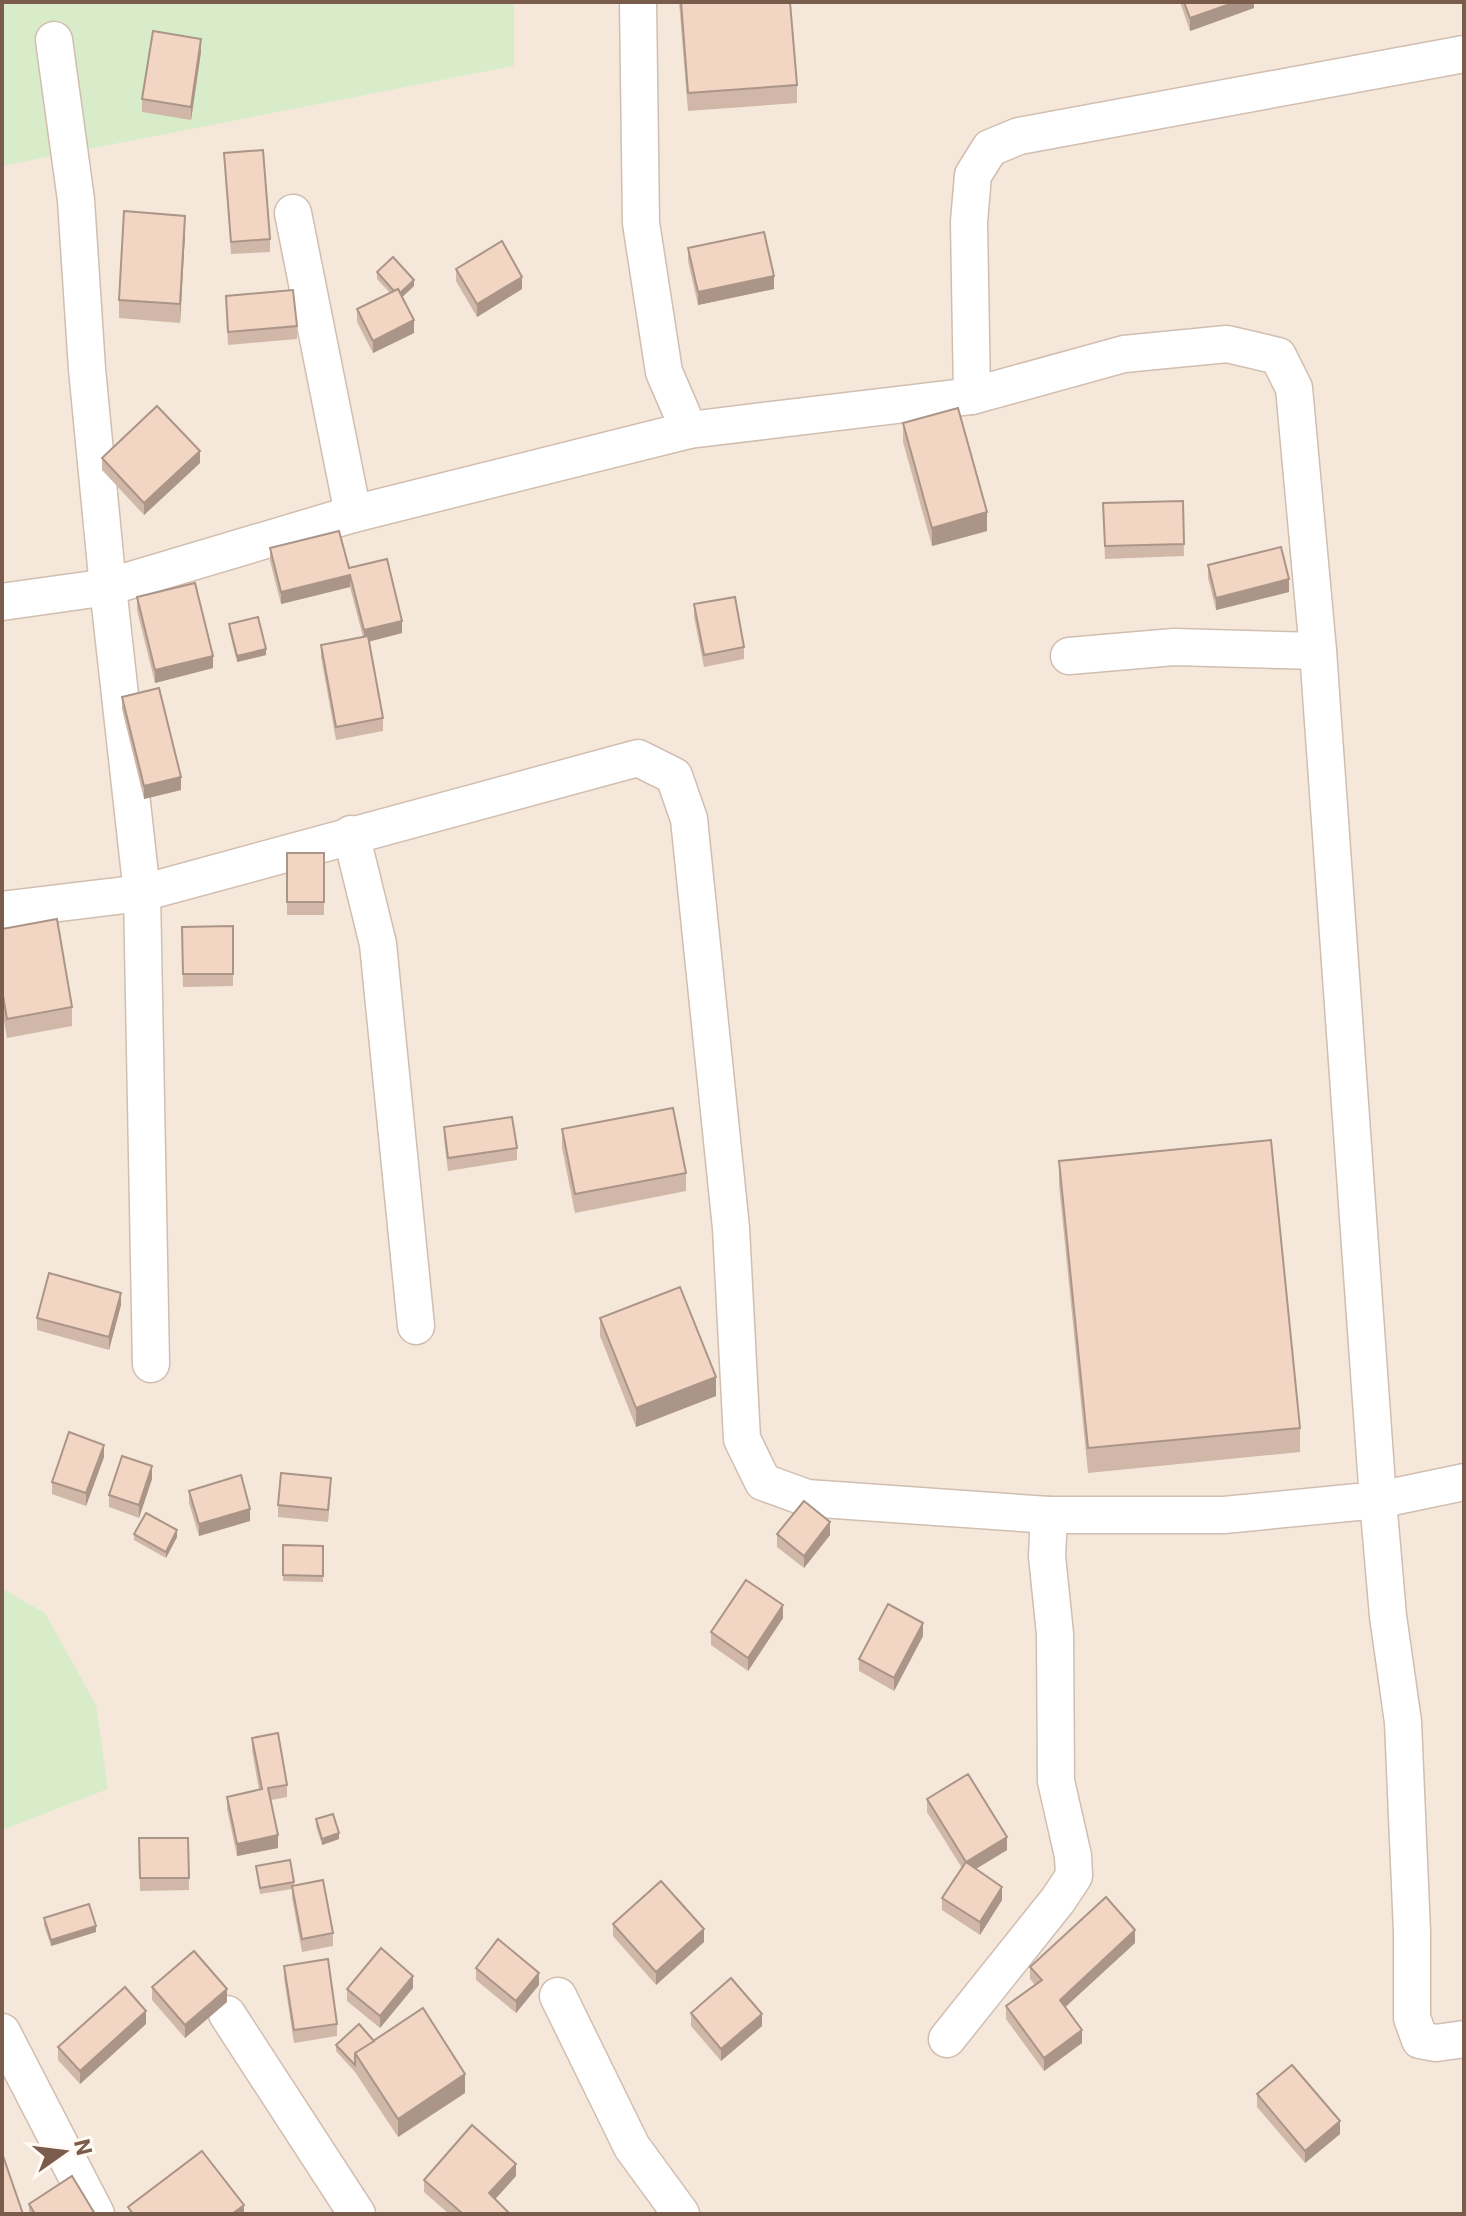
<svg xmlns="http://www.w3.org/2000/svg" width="1466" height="2216" viewBox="0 0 1466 2216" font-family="Roboto,sans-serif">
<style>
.residential{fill:#f5e8da}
.green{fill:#d8ecc9}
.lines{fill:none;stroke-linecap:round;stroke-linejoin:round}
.minor-casing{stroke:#d1beb0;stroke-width:39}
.minor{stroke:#fff;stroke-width:36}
.wall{fill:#d1b7a8}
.shaded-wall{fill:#aa9588}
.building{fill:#f3d5c3;stroke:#aa9588;stroke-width:2}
</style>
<rect width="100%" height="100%" fill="#fdf6ec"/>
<polygon class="residential" points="514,2 1464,2 1464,2214 2,2214 2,1830 107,1789 45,1613 2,1588 2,166 513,66"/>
<g class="green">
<polygon points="2,2 514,2 514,66 2,166"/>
<polygon points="2,1588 45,1613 96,1705 108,1789 2,1830"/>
</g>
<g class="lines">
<defs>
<g id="minor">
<polyline points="638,2 641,223 664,372 689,430"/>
<polyline points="54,40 76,200 87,369 108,587 142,893 151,1364"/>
<polyline points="293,213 353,514"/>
<polyline points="972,396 969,222 973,175 990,148 1019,136 1464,54"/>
<polyline points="2,602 108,587 353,514 689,430 972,396 1124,354 1227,344 1278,356 1294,388 1318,651 1378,1500 1388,1616 1403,1722 1412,1932 1412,2018 1420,2040 1436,2043 1464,2039"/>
<polyline points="1069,656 1174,647 1318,651"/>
<polyline points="351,834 378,944 416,1326"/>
<polyline points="2,910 142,893 638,758 674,776 689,819 731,1228 742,1439 763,1482 807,1498 1049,1515 1224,1515 1378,1500 1464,1482"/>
<polyline points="558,1996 632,2147 681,2214"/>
<polyline points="227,2014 357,2214"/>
<polyline points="2,2032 96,2214"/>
<polyline points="947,2039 1058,1900 1074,1876 1073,1856 1056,1781 1055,1634 1047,1556 1049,1515"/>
</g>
</defs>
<use href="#minor" class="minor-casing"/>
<use href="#minor" class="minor"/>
</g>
<g class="wall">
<polygon points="679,2 790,2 797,85 797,103 688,111"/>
<polygon points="1180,2 1254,2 1254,8 1190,31"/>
<polygon points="201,52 191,120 142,112 142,99"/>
<polygon points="224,153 270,239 270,252 231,254"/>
<polygon points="185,234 180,323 119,318 119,300"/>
<polygon points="688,248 774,289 698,305 688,261"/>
<polygon points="456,269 522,289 477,317 456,281"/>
<polygon points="377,272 414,286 402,297 414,333 373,353 357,322 357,309 390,293 377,279"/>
<polygon points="226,296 297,326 297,339 228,345"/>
<polygon points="903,423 987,531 932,546 903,442"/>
<polygon points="102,458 200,463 144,515 102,470"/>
<polygon points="1183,501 1184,556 1105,559 1103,503"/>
<polygon points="270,548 349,568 402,633 369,641 383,718 383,731 336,740 321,657 321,645 363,637 350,587 281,604 270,561"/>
<polygon points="1208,565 1289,592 1216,610 1208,578"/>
<polygon points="137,597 213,668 155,683 137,610"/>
<polygon points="694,604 744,647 744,659 704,667 694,617"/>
<polygon points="229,624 266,655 237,662 229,630"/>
<polygon points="122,697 181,790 144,799 122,709"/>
<rect x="287" y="853" width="37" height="62"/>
<polygon points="233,926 233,986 183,987 182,927"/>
<polygon points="2,929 72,1007 72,1026 7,1038 2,1009"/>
<polygon points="444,1127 517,1148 517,1160 448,1171 444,1139"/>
<polygon points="562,1129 686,1173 686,1191 575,1213 562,1148"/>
<polygon points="1059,1161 1300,1428 1300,1452 1088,1473 1059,1185"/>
<polygon points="121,1305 109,1350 37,1330 37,1318"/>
<polygon points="600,1318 716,1396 636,1427 600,1336"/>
<polygon points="104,1457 86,1506 52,1494 52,1482"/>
<polygon points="152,1479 139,1518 109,1507 109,1495"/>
<polygon points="331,1490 328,1522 278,1517 278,1505"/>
<polygon points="189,1491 250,1521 199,1536 189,1503"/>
<polygon points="134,1534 177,1537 166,1558 134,1540"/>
<polygon points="777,1534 830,1535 804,1568 777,1547"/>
<polygon points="283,1545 323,1546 323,1582 283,1581"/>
<polygon points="783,1618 748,1671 711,1645 711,1632"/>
<polygon points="923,1636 894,1691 859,1671 859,1659"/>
<polygon points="252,1738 287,1785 287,1797 271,1800 278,1848 237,1856 227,1809 227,1797 259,1790 252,1750"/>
<polygon points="927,1799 1007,1850 975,1869 1002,1900 980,1935 942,1910 942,1898 962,1868 927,1812"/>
<polygon points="316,1819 339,1839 322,1845 316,1826"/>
<polygon points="139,1838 188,1838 189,1890 140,1891"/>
<polygon points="256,1866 294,1882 294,1885 333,1933 333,1946 302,1952 292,1898 292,1889 260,1894"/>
<polygon points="44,1918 96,1932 51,1946 44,1925"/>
<polygon points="613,1924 704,1942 656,1985 613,1936"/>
<polygon points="1135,1943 1065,2007 1082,2043 1044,2071 1006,2019 1006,2006 1035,1985 1030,1979 1030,1967"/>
<polygon points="284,1966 337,2024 337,2036 294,2043 284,1978"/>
<polygon points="476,1968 539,1985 516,2013 476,1980"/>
<polygon points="152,1987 227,2002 185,2038 152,2000"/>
<polygon points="413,1988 380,2028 347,2001 347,1989"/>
<polygon points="691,2013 762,2026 721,2061 691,2026"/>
<polygon points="146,2024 80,2084 58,2060 58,2047"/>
<polygon points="374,2041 465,2093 398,2137 355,2072 336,2051 336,2045"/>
<polygon points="1257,2094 1340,2134 1305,2163 1257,2107"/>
<polygon points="516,2176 495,2199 510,2214 449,2214 424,2192 424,2180"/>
<polygon points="29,2204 95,2214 29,2214"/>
</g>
<g class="shaded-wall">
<polygon points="1236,2 1254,2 1254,8 1190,31 1190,18"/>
<polygon points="201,39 201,52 191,120 191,107"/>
<polygon points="185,216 185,234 180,323 180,304"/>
<polygon points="774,276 774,289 698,305 698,292"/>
<polygon points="522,277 522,289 477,317 477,304"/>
<polygon points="414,280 414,286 398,301 398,295"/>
<polygon points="414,320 414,333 373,353 373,341"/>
<polygon points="200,451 200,463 144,515 144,503"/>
<polygon points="987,512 987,531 932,546 932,528"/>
<polygon points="350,575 350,587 281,604 281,592"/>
<polygon points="1289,579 1289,592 1216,610 1216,598"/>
<polygon points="402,621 402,633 364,643 364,630"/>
<polygon points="266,649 266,655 237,662 237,656"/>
<polygon points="213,656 213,668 155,683 155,670"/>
<polygon points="181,777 181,790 144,799 144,786"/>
<polygon points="121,1293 121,1305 109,1350 109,1337"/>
<polygon points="716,1377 716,1396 636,1427 636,1408"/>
<polygon points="104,1445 104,1457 86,1506 86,1493"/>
<polygon points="152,1466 152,1479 139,1518 139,1505"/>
<polygon points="250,1509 250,1521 199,1536 199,1524"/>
<polygon points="830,1522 830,1535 804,1568 804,1556"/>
<polygon points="177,1530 177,1537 166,1558 166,1552"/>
<polygon points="783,1605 783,1618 748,1671 748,1658"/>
<polygon points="923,1623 923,1636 894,1691 894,1678"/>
<polygon points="339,1833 339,1839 322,1845 322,1839"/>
<polygon points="278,1835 278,1848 237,1856 237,1844"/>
<polygon points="1007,1837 1007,1850 966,1875 966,1862"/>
<polygon points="1002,1887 1002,1900 980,1935 980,1922"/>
<polygon points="96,1926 96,1932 51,1946 51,1940"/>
<polygon points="704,1929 704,1942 656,1985 656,1972"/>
<polygon points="1135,1930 1135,1943 1060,2012 1060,2000"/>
<polygon points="539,1973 539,1985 516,2013 516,2001"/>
<polygon points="413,1976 413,1988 380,2028 380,2016"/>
<polygon points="227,1989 227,2002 185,2038 185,2025"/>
<polygon points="146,2011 146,2024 80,2084 80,2071"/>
<polygon points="762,2014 762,2026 721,2061 721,2049"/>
<polygon points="1082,2030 1082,2043 1044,2071 1044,2058"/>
<polygon points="465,2074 465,2093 398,2137 398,2119"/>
<polygon points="1340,2121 1340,2134 1305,2163 1305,2151"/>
<polygon points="516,2164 516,2176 489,2206 489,2193"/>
<polygon points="244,2205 244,2214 232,2214"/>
</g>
<g class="building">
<polygon points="681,2 790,2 797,85 688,93"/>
<polygon points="1184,2 1236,2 1190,18"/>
<polygon points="153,31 201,39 191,107 142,99"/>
<polygon points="263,150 270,239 231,242 224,153"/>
<polygon points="124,211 185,216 180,304 119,300"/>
<polygon points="764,232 774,276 698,292 688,248"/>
<polygon points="502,241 522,277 477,304 456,269"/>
<polygon points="393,257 414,280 400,293 398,289 394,291 377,272"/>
<polygon points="398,289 414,320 373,341 357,309"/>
<polygon points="293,290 297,326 228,332 226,296"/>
<polygon points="157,406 200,451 144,503 102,458"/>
<polygon points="958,408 987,512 932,528 903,423"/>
<polygon points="1183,501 1184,544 1105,546 1103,503"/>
<polygon points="339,531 349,568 387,559 402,621 364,630 350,575 281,592 270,548"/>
<polygon points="1281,547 1289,579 1216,598 1208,565"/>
<polygon points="195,583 213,656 155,670 137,597"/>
<polygon points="735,597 744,647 704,655 694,604"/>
<polygon points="258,617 266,649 237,656 229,624"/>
<polygon points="368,636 383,718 336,727 321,645"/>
<polygon points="159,688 181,777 144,786 122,697"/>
<rect x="287" y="853" width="37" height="49"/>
<polygon points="57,919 72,1007 7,1019 2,990 2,929"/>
<polygon points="233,926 233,974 183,974 182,927"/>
<polygon points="673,1108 686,1173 575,1194 562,1129"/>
<polygon points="512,1117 517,1148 448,1158 444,1127"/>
<polygon points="1271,1140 1300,1428 1088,1448 1059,1161"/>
<polygon points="49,1273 121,1293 109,1337 37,1318"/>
<polygon points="680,1287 716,1377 636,1408 600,1318"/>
<polygon points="69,1432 104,1445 86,1493 52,1482"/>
<polygon points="122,1456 152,1466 139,1505 109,1495"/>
<polygon points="281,1473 331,1478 328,1510 278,1505"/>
<polygon points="241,1475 250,1509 199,1524 189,1491"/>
<polygon points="804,1501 830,1522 804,1556 777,1534"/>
<polygon points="146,1513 177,1530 166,1552 134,1534"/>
<polygon points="283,1545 323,1546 323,1576 283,1575"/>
<polygon points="746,1580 783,1605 748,1658 711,1632"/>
<polygon points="888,1604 923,1623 894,1678 859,1659"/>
<polygon points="278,1733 287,1785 268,1788 278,1835 237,1844 227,1797 262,1789 252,1738"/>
<polygon points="968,1774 1007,1837 966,1862 927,1799"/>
<polygon points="333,1814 339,1833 322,1839 316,1819"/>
<polygon points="139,1838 188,1838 189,1878 140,1878"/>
<polygon points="290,1860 294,1882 260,1888 256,1866"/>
<polygon points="966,1862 1002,1887 980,1922 942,1898"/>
<polygon points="323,1880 333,1933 302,1939 292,1886"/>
<polygon points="661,1881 704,1929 656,1972 613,1924"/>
<polygon points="1106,1897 1135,1930 1060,2000 1082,2030 1044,2058 1006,2006 1042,1980 1030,1967"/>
<polygon points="89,1904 96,1926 51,1940 44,1918"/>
<polygon points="498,1939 539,1973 516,2001 476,1968"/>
<polygon points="381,1948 413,1976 380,2016 347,1989"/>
<polygon points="194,1951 227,1989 185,2025 152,1987"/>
<polygon points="328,1959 337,2024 294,2030 284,1966"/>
<polygon points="731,1978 762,2014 721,2049 691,2013"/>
<polygon points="125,1987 146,2011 80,2071 58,2047"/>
<polygon points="423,2008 465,2074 398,2119 355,2053"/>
<polygon points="359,2024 374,2041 355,2053 355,2065 336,2045"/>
<polygon points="1292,2065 1340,2121 1305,2151 1257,2094"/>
<polygon points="472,2125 516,2164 489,2193 510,2214 463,2214 424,2180"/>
<polygon points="202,2151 244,2205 232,2214 133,2214 128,2207"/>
<polygon points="2,2153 23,2214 2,2214"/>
<polygon points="72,2176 95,2214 35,2214 29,2204"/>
</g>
<rect width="1466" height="2216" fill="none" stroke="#7a5c4d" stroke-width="8"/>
<g transform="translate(64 2152) rotate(76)" stroke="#fffaf3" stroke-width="6" paint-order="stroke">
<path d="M0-6L14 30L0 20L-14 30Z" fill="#7a5c4d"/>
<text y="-12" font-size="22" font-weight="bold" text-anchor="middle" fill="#7a5c4d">N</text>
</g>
</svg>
